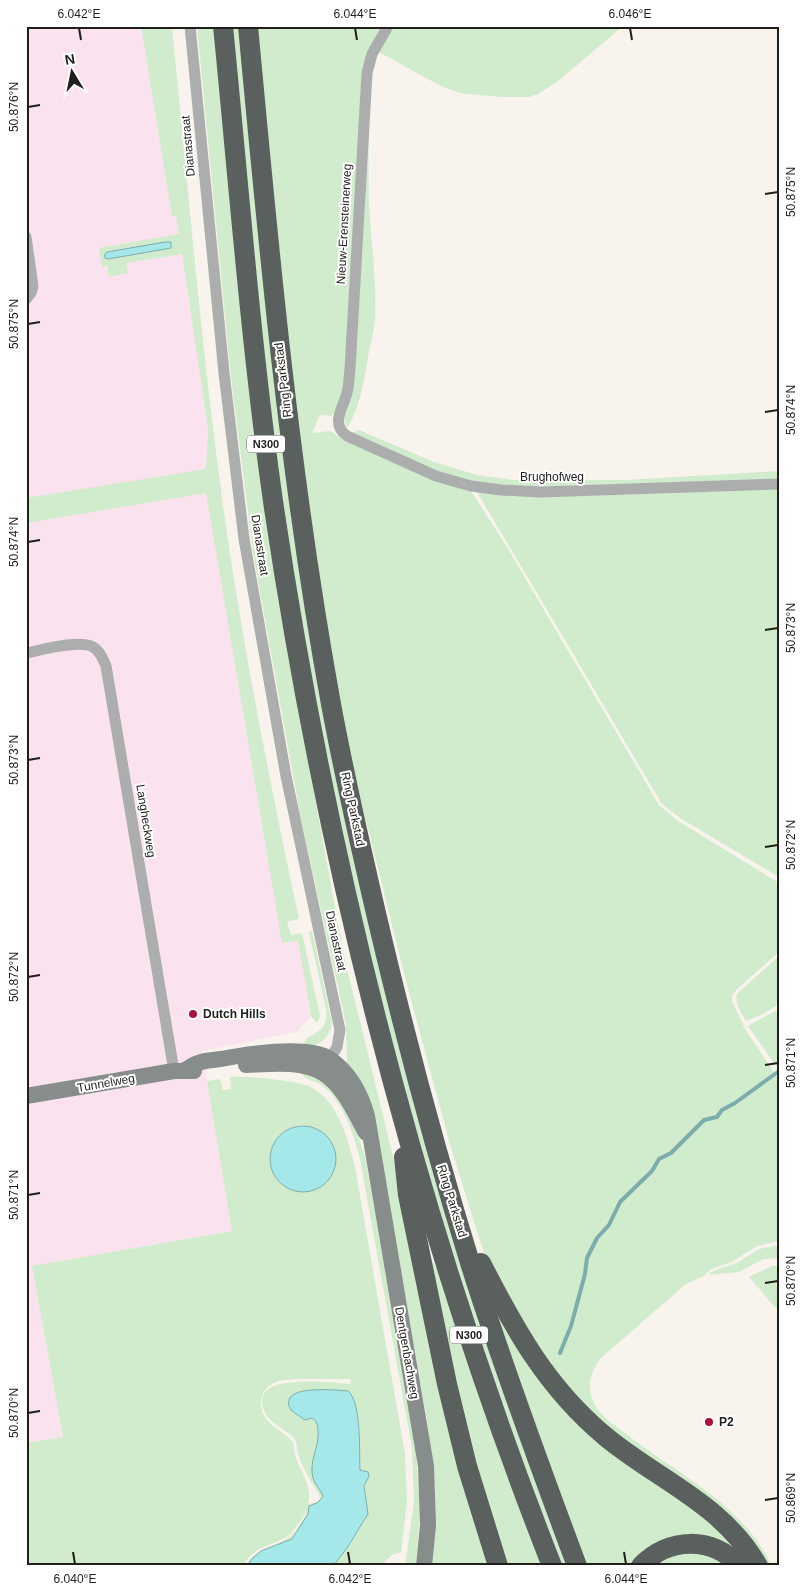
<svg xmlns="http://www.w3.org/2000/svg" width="805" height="1592" viewBox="0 0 805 1592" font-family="Arial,sans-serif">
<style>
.industrial{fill:#fae2ee}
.green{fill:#d1eccc;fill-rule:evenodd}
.water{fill:#a5e8ea;stroke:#7dacac}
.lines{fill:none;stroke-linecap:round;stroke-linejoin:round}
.stream{stroke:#7dacac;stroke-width:4}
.street{stroke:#abaead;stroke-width:11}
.secondary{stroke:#878d8a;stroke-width:16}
.highway{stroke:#59605d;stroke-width:20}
.ticks{fill:none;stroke:#201f1c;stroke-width:2}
.poi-dot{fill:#a9123f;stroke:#fff;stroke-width:2}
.labels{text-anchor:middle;stroke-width:4;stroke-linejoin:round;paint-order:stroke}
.shield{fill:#fff;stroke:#636260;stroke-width:1}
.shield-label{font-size:11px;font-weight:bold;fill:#201f1c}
.street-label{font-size:12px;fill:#201f1c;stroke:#fff}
.poi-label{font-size:12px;font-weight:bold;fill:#201f1c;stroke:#fff;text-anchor:start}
.neatline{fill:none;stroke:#201f1c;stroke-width:2}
.ticks-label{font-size:12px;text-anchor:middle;fill:#201f1c}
</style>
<rect width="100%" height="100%" fill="#f8f3ec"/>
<polygon class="industrial" points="26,26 141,26 172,215 176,215 208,429 206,493 282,942 298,941 311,1016 297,1032 202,1051 232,1231 32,1266 63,1437 26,1443"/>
<g class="green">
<path d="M 141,26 L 172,26 C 189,198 203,370 228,540 C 247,667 272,793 299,919 L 287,922 L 291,935 L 302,933 L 320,1016 L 317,1023 L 311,1016 L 298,941 L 282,943 L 206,493 L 26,523 L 26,498 L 206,469 L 208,429 L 182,254 L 126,263 L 128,273 L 109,277 L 107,266 L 102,267 L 99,248 L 179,234 L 176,216 L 172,216 ZM 165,242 L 170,242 L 171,248 L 108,259 L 105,258 L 105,253 L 109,251 Z"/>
<polygon points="197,26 213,26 234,230 303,732 344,956 493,1566 432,1566 435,1506 435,1486 426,1414 381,1160 347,1064 346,1024 301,819 253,553 230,368"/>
<polygon points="230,26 240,26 365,902 571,1566 559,1566 464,1301 388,1041 308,679 267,407"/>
<path d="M 257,26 L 382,26 L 368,51 L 343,392 L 332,416 L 320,415 L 312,433 L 331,431 L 344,441 L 471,491 L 507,547 L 659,805 L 678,821 L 779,883 L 779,952 L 737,989 L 732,996 L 732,1001 L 745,1029 L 779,1080 L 779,1241 L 757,1246 L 732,1262 L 711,1269 L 704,1276 L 686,1284 L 601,1358 C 589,1372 586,1391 596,1407 C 604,1419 619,1428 630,1437 C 681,1476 743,1505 772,1566 L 763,1566 L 575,1402 L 493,1277 L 480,1241 L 449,1141 L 406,981 L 351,760 L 337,697 L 295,405 Z"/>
<polygon points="392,26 623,26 558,81 538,94 529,97 501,97 459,93 437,84 377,51"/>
<path d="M 369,89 C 369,127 368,165 369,204 C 371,242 377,280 375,318 C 374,334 369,348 367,363 C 363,386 359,409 347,428 L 344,418 Z"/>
<polygon points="359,430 434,462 477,475 514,480 625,480 779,471 779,480 521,487 477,482 432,470 351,433"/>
<polygon points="779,489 779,877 680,818 662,804 477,492 534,496 615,495"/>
<path d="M 312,931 L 332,1023 C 329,1040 319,1046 303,1047 L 306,1039 C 320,1031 328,1028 326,1009 L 309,932 Z"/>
<path d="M 779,956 L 779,1004 L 763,1014 L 746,1021 C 742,1013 734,1004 737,994 Z"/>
<polygon points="779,1009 779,1070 748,1026"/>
<path d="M 300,1072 C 305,1074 313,1075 318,1078 C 342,1090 357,1131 365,1156 L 416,1449 L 420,1512 L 416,1566 L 405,1566 L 414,1502 L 412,1448 L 360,1159 C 353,1133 344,1103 323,1086 C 316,1081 304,1080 300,1072 Z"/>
<path d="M 230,1077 C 247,1076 263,1078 279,1080 C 287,1081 295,1082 302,1084 C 337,1093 347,1137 355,1167 L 405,1454 L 407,1502 L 401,1552 L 392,1555 L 380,1566 L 333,1566 C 340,1557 367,1522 367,1513 C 369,1497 360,1492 369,1474 L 360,1470 C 359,1445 364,1412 348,1391 L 337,1390 L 302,1391 L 293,1412 L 305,1420 L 311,1418 L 316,1421 C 323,1441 311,1453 312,1472 C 313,1485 321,1488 323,1497 L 317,1503 L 311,1505 L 308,1514 L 292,1539 L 261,1551 L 252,1559 L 247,1566 L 246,1566 C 257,1546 271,1549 288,1538 C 296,1533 302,1521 307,1513 L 306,1513 C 300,1520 295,1530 289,1535 C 273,1547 253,1545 243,1566 L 26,1566 L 26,1443 L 63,1437 L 32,1266 L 232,1231 L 207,1081 L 220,1079 L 223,1090 L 231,1089 ZM 301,1125 L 318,1129 L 331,1140 L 333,1174 C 327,1184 320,1187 309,1190 C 264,1200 255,1133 301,1125 ZM 297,1379 L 351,1379 L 350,1384 C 331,1383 240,1370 267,1416 C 273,1425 287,1430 294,1438 C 298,1444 296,1450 299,1457 C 302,1466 313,1486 319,1494 L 320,1498 L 317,1502 L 308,1504 C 313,1486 301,1474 296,1458 C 294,1452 294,1447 293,1442 C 286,1434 276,1429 269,1422 C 257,1410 258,1390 274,1383 C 281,1379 290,1380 297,1379 Z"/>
<polygon points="779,1245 779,1258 763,1259 739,1272 709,1275 711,1272 721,1268 735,1264 759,1249"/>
<polygon points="428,1262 434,1263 454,1313 544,1566 501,1566 489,1525"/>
<polygon points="772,1266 779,1266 779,1312 749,1277"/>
<polygon points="499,1310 539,1374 691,1502 745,1554 719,1545 636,1566 586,1566 494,1312"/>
<polygon points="691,1549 732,1566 648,1566"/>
</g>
<g class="water">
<polygon points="165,242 171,242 171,248 108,259 105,258 105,254 107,252"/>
<circle cx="303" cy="1159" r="33"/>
<path d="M 337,1390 L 348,1391 C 362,1403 359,1452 360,1470 L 368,1472 L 369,1476 L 364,1486 L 368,1514 L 347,1548 L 333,1566 L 247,1566 L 252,1559 L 261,1551 L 292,1539 L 308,1514 L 309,1506 L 317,1503 L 323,1497 C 321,1488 313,1485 312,1472 C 311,1453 323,1441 316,1421 L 312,1418 L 305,1420 C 301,1417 296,1414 292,1411 C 289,1408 288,1404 289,1400 C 293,1387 326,1390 337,1390 Z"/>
</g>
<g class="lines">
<polyline class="stream" points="560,1353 571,1326 585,1274 587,1258 597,1238 609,1225 620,1202 652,1171 659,1159 671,1153 704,1120 717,1117 722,1110 735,1103 779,1071"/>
<g class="street">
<polyline points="190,26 224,373 244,539 286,776 340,1030 337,1047 327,1064"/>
<path d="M 388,26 L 372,54 L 367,73 L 350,369 C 349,377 349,385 347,393 C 343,408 330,424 347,436 L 436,476 L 471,486 L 501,490 L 540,492 L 779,484"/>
<polyline points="26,237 33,286 31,293 26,299"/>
<path d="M 26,653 C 41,650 80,639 93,647 C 100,651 103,659 106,666 L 174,1071"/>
</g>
<g class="secondary">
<path d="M 246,1065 C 270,1064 301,1060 323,1073 C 343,1085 355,1113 366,1133"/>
<path d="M 185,1070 C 189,1068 194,1064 198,1063 C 205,1060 214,1060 221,1059 C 248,1054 307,1044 330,1059 C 350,1073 361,1094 367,1116 L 426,1466 L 428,1525 L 424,1566"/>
<polyline points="26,1096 174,1071 194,1071"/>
</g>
<g class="highway">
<path d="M 223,26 C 239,187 251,348 274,508 C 328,870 418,1225 552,1566"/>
<path d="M 248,26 C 269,253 290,480 331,704 C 340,753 351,803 362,852 C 393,991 429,1130 471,1266 C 503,1367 540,1467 577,1566"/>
<polyline points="404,1157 408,1195 447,1384 467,1466 498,1566"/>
<path d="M 481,1263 C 515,1330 547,1388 606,1437 C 658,1480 723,1504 758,1566"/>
<path d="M 641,1566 C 668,1537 713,1536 739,1566"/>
</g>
</g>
<path class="ticks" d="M 79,28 L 81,40M 355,28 L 357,40M 630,28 L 632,40M 28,107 L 40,105M 765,194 L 778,192M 28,324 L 40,322M 765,412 L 778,410M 28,542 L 40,540M 765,630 L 778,628M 28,760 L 40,758M 765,847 L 778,845M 28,977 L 40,975M 765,1065 L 778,1063M 28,1195 L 40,1193M 765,1283 L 778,1281M 28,1413 L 40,1411M 765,1500 L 778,1498M 73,1552 L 75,1564M 348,1552 L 350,1564M 624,1552 L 626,1564"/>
<g class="poi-dot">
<circle cx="193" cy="1014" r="5"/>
<circle cx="709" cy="1422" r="5"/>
</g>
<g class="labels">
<g class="shield">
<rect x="247" y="435.5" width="38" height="17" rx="4"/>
<rect x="450" y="1326.5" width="38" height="17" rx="4"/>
</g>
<g class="shield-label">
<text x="266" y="448">N300</text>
<text x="469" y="1339">N300</text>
</g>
<g class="street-label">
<text transform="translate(188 146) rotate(-95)" y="4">Dianastraat</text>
<text transform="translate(344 224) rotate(-87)" y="4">Nieuw-Erensteinerweg</text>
<text transform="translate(283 380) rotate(-97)" y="4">Ring Parkstad</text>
<text x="552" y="481">Brughofweg</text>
<text transform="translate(260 545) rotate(81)" y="4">Dianastraat</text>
<text transform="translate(353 809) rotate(78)" y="4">Ring Parkstad</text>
<text transform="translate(146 821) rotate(81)" y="4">Langheckweg</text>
<text transform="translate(336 941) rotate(78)" y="4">Dianastraat</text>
<text transform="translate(106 1083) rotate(-10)" y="4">Tunnelweg</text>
<text transform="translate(452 1201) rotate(73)" y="4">Ring Parkstad</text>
<text transform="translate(407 1353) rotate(80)" y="4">Dentgenbachweg</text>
</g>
<g class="poi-label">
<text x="203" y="1018">Dutch Hills</text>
<text x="719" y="1426">P2</text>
</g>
</g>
<rect width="805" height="1592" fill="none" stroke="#ffffff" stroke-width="55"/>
<g transform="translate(72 72) rotate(350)" stroke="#ffffff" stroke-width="4" paint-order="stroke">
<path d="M0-4L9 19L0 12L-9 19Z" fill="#201f1c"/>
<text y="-8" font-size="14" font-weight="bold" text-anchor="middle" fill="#201f1c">N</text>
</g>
<rect x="28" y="28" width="750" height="1536" class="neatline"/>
<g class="ticks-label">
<text x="79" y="18">6.042°E</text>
<text x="355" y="18">6.044°E</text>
<text x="630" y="18">6.046°E</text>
<text transform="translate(14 107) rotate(-90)" y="4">50.876°N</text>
<text transform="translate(791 192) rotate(-90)" y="4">50.875°N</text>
<text transform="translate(14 324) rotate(-90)" y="4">50.875°N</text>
<text transform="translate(791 410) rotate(-90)" y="4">50.874°N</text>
<text transform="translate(14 542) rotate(-90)" y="4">50.874°N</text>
<text transform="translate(791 628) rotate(-90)" y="4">50.873°N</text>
<text transform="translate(14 760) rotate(-90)" y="4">50.873°N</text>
<text transform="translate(791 845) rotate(-90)" y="4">50.872°N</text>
<text transform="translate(14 977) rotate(-90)" y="4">50.872°N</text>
<text transform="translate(791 1063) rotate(-90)" y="4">50.871°N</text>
<text transform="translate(14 1195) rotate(-90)" y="4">50.871°N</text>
<text transform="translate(791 1281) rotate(-90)" y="4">50.870°N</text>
<text transform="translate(14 1413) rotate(-90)" y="4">50.870°N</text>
<text transform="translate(791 1498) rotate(-90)" y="4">50.869°N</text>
<text x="75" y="1583">6.040°E</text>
<text x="350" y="1583">6.042°E</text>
<text x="626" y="1583">6.044°E</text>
</g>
</svg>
